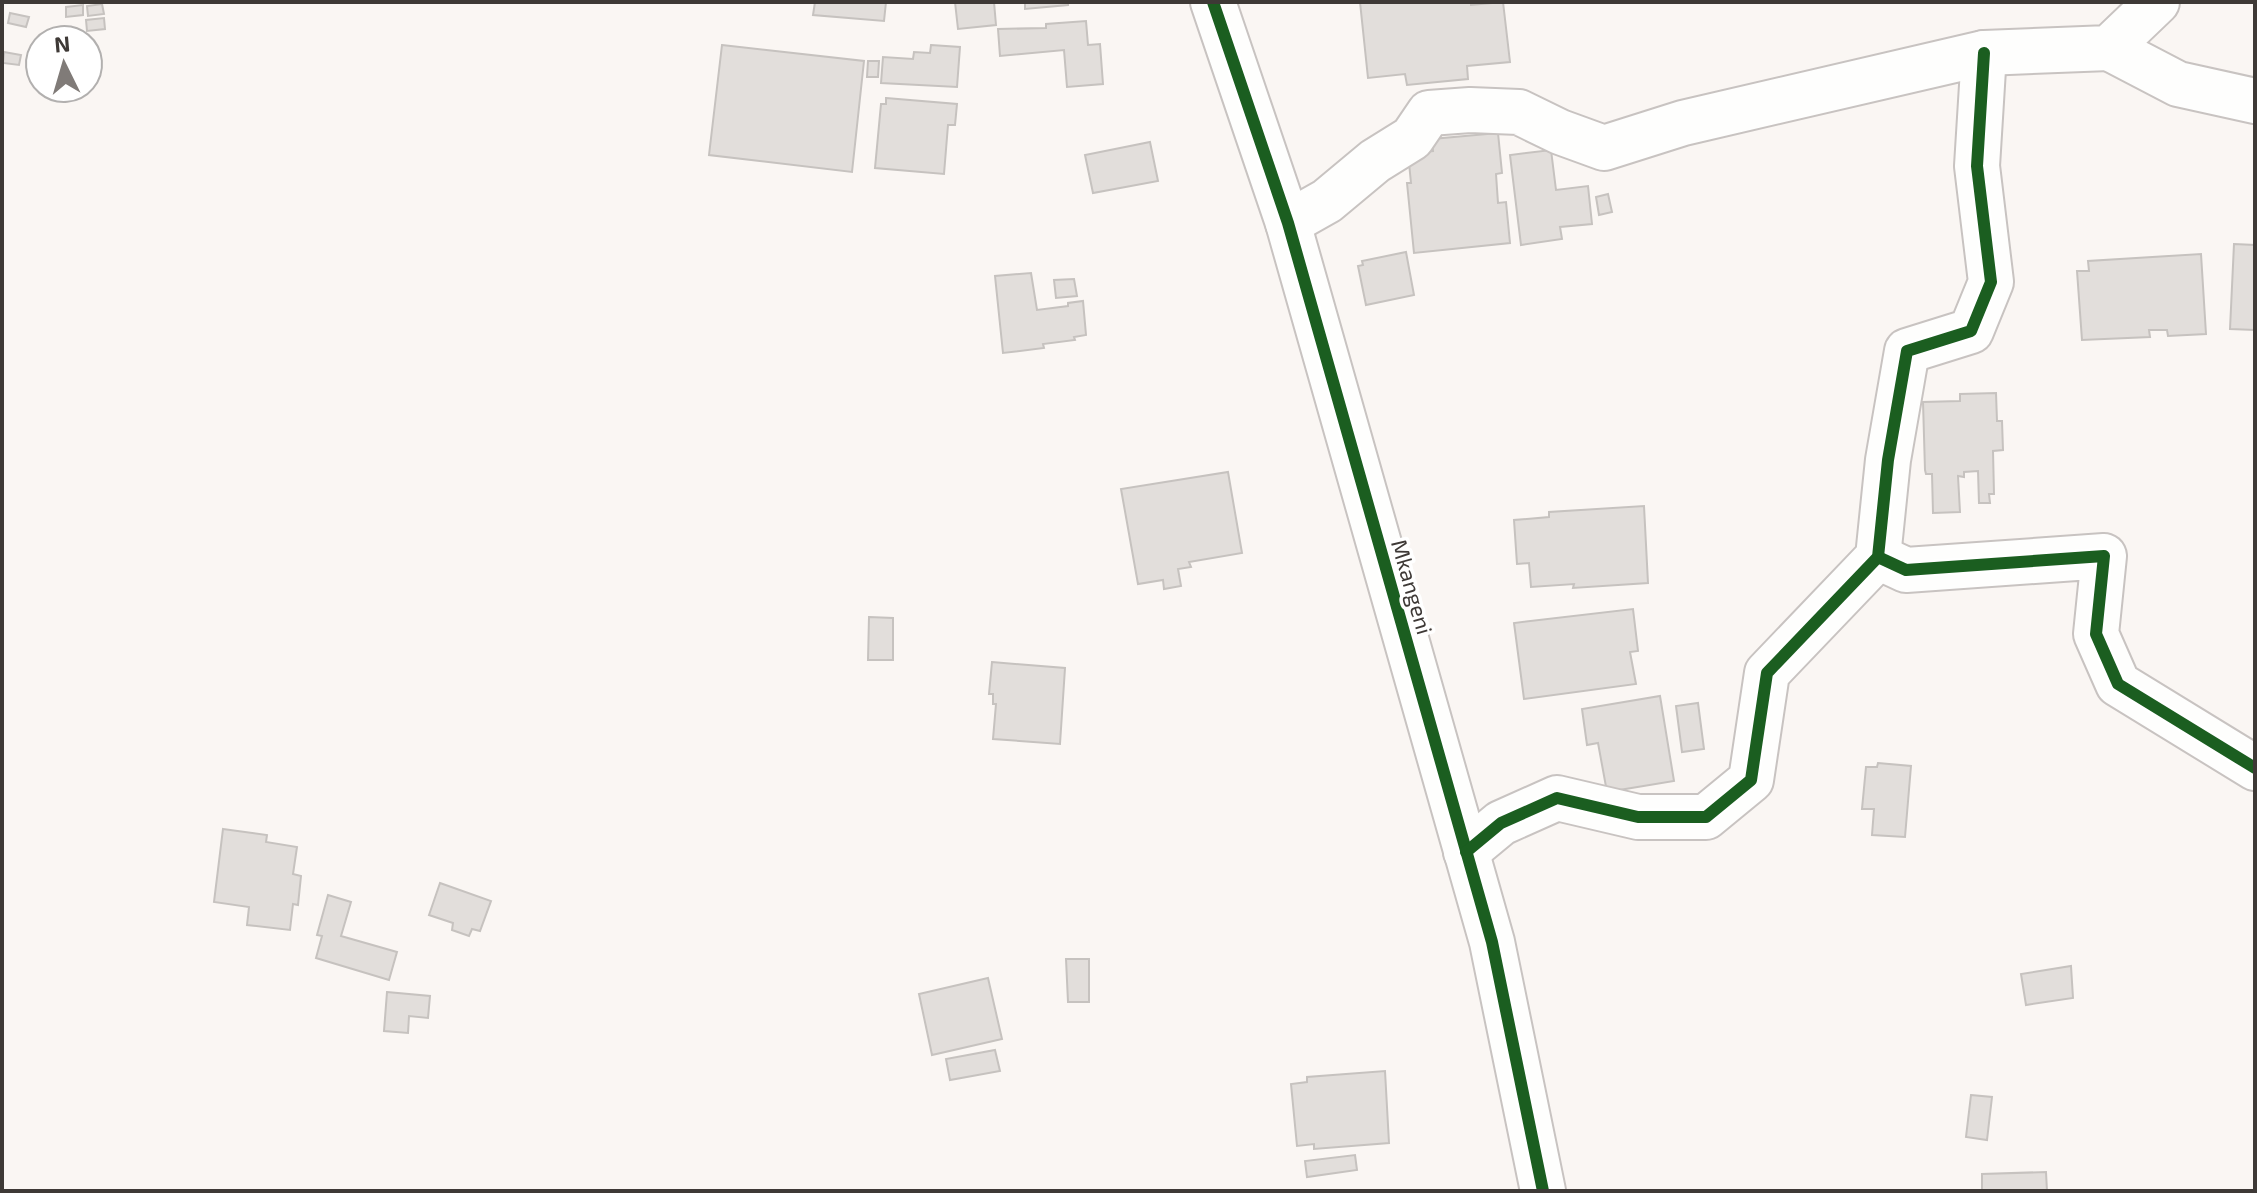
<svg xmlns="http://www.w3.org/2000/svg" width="2257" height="1193" viewBox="0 0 2257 1193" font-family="'Exo 2',sans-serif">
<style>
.building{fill:#e2dedb;stroke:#c6c2bf;stroke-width:2}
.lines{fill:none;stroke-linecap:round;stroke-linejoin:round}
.minor-casing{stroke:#c8c3c1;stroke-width:48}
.tertiary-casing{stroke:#c8c3c1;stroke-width:48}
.minor{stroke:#fefefd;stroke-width:44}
.tertiary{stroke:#fefefd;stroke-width:44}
.cycleway-casing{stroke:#fff;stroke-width:17}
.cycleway{stroke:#1b5e20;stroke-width:12}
.labels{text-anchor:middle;stroke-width:7;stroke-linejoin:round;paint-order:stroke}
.street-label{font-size:22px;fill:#3e3936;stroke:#fff}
</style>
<rect width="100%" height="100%" fill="#faf6f3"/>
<g class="building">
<polygon points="815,2 886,2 884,21 813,15"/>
<polygon points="955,2 994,2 996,25 958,29"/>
<polygon points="1025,2 1068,2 1068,5 1025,9"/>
<polygon points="1360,2 1471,2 1471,5 1503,2 1510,62 1467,66 1468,79 1407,85 1405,74 1368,78"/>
<polygon points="102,4 104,14 88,16 87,6"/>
<polygon points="83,5 83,15 66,17 66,7"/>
<polygon points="10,13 29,17 26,27 8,23"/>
<polygon points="104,18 105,29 87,31 86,20"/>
<polygon points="1086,21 1088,45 1100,44 1103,84 1067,87 1064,50 1000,56 998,29 1046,28 1046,24"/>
<polygon points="722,45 864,61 852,172 709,155"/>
<polygon points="931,45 960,47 957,87 881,83 883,57 913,59 914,52 930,53"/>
<polygon points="4,52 21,55 19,65 3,63"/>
<polygon points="868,61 879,61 878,77 867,77"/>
<polygon points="886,98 957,104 955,125 948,125 944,174 875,168 881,104 886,104"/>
<polygon points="1498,133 1502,173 1496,174 1498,203 1506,202 1510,243 1414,253 1407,183 1411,183 1408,153 1433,151 1432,139"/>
<polygon points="1150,142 1158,181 1093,193 1085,155"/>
<polygon points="1551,150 1556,190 1588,186 1592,224 1560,227 1562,239 1521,245 1510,155"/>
<polygon points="1608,194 1612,212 1599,215 1596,197"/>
<polygon points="2234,244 2255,245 2255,330 2230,329"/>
<polygon points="1406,252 1414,295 1366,305 1358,266 1363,265 1362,261"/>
<polygon points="2201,254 2206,334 2168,336 2167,330 2149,330 2150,337 2082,340 2077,271 2089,271 2088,261"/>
<polygon points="1031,273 1037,310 1068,306 1068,303 1083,301 1086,335 1074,337 1075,340 1043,344 1044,348 1003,353 995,276"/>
<polygon points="1074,279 1077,296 1056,298 1054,280"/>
<polygon points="1996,393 1997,421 2002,421 2003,450 1993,451 1994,494 1989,494 1990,503 1979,503 1978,471 1964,472 1964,477 1958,476 1960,512 1933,513 1932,474 1926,474 1925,470 1923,402 1960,401 1960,394"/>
<polygon points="1228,472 1242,553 1189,562 1191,567 1178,569 1181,586 1164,589 1163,580 1138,584 1121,489"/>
<polygon points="1644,506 1648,583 1573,588 1574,584 1531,587 1529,563 1517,564 1514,520 1549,517 1549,512"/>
<polygon points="1633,609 1638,651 1630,652 1636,684 1524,699 1514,623"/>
<polygon points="869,617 893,618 893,660 868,660"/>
<polygon points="992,662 1065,668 1060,744 993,739 996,704 993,704 993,694 989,694"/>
<polygon points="1660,696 1674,781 1607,792 1598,743 1587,745 1582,709"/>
<polygon points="1698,703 1704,749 1682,752 1676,706"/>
<polygon points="1878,763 1911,766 1905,837 1872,835 1874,809 1862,809 1866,767 1877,767"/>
<polygon points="223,829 267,835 266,842 297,847 293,874 301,876 298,905 293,904 290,930 247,925 249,907 214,902"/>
<polygon points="440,883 491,901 480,931 472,929 469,936 452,930 453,923 429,915"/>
<polygon points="328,895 351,902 341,936 397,952 389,980 316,958 322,936 317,935"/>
<polygon points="1066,959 1089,959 1089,1002 1068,1002"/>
<polygon points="2071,966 2073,998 2026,1005 2021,974"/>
<polygon points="988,978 1002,1039 932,1055 919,994"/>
<polygon points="387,992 430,996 428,1018 409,1016 408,1033 384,1031"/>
<polygon points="995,1050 1000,1071 950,1080 946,1059"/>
<polygon points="1385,1071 1389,1143 1314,1149 1314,1144 1297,1146 1291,1084 1307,1082 1307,1077"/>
<polygon points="1971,1095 1992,1097 1987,1140 1966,1137"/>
<polygon points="1355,1155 1357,1170 1307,1177 1305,1161"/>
<polygon points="2046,1172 2047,1191 1982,1191 1982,1174"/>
</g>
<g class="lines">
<defs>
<g id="minor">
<polyline points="2109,48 2178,84 2255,101"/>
<polyline points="1288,223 1327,201 1375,161 1412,138 1429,113 1470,110 1519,112 1560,132 1604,148 1683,123 1984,53 2109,48 2157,2"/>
<polyline points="1878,557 1906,570 2104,556 2096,634 2118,684 2255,768"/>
<polyline points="1466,852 1501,823 1557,798 1638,817 1706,817 1751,780 1767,673 1878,557 1888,460 1907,351 1971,331 1991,282 1977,166 1984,53"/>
</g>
<polyline id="tertiary" points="1213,2 1288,223 1492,942 1543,1191"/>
</defs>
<use href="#minor" class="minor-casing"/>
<use href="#tertiary" class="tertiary-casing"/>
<use href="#minor" class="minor"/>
<use href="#tertiary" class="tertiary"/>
<defs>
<g id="cycleway">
<polyline points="1213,2 1288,223 1492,942 1543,1191"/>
<polyline points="1878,557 1906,570 2104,556 2096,634 2118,684 2255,768"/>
<polyline points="1466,852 1501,823 1557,798 1638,817 1706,817 1751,780 1767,673 1878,557 1888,460 1907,351 1971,331 1991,282 1977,166 1984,53"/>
</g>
</defs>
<use href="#cycleway" class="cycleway-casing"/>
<use href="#cycleway" class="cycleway"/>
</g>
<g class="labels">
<g class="street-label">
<text transform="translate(1412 587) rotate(74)" y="8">Mkangeni</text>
</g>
</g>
<rect width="2257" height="1193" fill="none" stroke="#3e3936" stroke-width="8"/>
<g transform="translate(64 64) rotate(355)"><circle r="38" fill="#ffffff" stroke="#b2b0af" stroke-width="2"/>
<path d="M0-6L14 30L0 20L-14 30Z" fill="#807b78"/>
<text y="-12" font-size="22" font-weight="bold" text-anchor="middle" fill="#3e3936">N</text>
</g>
</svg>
